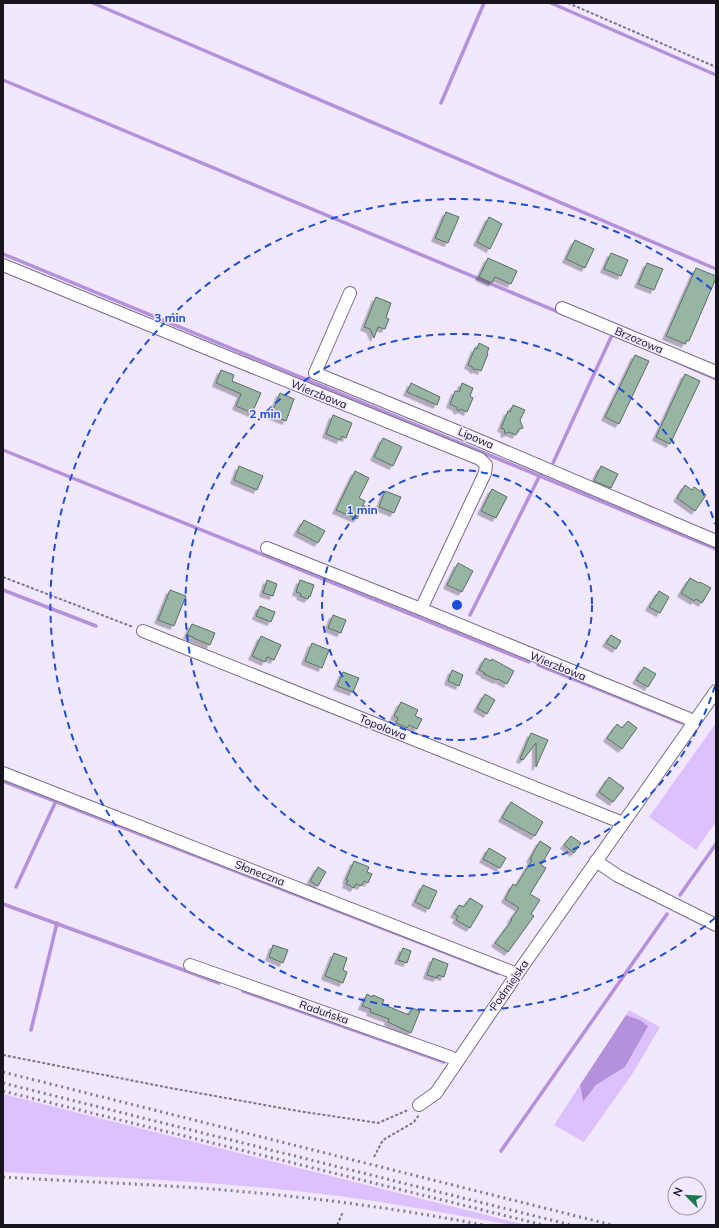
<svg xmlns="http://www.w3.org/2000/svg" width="719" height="1228" viewBox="0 0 719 1228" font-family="Mulish,sans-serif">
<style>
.green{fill:#ddc1fe}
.water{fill:#b591dc}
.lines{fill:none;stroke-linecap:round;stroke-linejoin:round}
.stream{stroke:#b591dc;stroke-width:3.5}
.building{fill:#98b5a3;stroke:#557061;filter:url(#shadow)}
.minor-casing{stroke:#796e87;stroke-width:14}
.path{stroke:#7d7686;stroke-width:2;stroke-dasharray:3 2;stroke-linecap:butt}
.minor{stroke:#fff;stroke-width:12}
.rail{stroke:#827c8c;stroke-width:3;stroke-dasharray:2 4;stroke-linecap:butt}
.ring{fill:none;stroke:#1d4ed8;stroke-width:2;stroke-dasharray:7 5}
.labels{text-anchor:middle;stroke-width:3;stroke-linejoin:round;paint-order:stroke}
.street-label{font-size:11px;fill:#18141e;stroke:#f1e7fe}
.centre{fill:#1d4ed8;stroke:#f1e7fe;stroke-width:2}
.ring-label{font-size:12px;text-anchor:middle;font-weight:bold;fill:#1d4ed8;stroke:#f1e7fe;stroke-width:3;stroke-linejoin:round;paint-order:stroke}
</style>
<defs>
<filter id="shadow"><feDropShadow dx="-3.5" dy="3.5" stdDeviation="0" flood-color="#0004"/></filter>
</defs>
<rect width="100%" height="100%" fill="#f1e7fe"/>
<g class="green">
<polygon points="716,723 716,822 696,850 649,817"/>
<polygon points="629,1010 660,1027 633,1073 584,1142 554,1125 580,1085 583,1102 596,1085 625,1067 640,1020 626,1015"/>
<path d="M 3,1094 L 526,1225 L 513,1225 C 438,1212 363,1197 286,1190 C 192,1180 97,1177 3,1172 Z"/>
</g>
<polygon class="water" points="626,1015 640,1020 648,1026 625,1067 596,1085 583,1102 580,1085"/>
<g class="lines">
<g class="stream">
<polyline points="93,3 716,269"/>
<polyline points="551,3 716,75"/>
<polyline points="3,80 563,314"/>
<polyline points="441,103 484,3"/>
<polyline points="3,254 716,549"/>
<polyline points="675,361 716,379"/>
<polyline points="3,450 529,662"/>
<polyline points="553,463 612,335"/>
<polyline points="3,590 96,626"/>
<polyline points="470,615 540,475"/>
<polyline points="538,665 682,723"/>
<polyline points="3,781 498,973"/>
<polyline points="16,887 56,801"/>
<polyline points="680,895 716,844"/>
<polyline points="3,904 219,983"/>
<polyline points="243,991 444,1062"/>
<polyline points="31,1030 57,923"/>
<polyline points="501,1151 667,914"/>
</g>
</g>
<g class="building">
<polygon points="446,212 459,217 448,243 435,238"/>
<polygon points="489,217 502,224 490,249 477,242"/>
<polygon points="575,240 594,249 585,268 566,259"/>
<polygon points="611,253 628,260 621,276 604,269"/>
<polygon points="488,258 517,271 511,284 495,277 492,283 479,277"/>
<polygon points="647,263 663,269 654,290 638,284"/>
<polygon points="696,268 716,276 716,278 689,341 687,340 685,344 666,336"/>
<polygon points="376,297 391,303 386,318 389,319 385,329 378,327 374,338 370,329 364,327"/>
<polygon points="479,343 489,348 487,353 488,354 481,371 477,369 474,370 472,367 468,365 475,348 477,349"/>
<polygon points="635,355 649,361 619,424 605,417"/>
<polygon points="221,370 234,375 232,381 261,393 252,413 236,406 241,394 216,383"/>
<polygon points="685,374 700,381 670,444 656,437"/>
<polygon points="411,383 440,397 437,405 407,392"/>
<polygon points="462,383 473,388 470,396 473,398 467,412 461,409 458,411 456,407 450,404 455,391 459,392"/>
<polygon points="280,393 294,399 286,421 271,415"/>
<polygon points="513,405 525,410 520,420 523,428 519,429 516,435 509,432 505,434 504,429 501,428 508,411 510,412"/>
<polygon points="333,415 352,423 346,438 342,436 340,440 326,434"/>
<polygon points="383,438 402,447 393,466 374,457"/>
<polygon points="239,466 263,476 257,490 234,480"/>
<polygon points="601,466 618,474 611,488 594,481"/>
<polygon points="355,471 369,478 359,498 365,501 357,519 336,510"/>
<polygon points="685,485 692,490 694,487 706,495 695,511 677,498"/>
<polygon points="492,489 507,497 496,518 481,511"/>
<polygon points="385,491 401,497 394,513 379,507"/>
<polygon points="304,520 325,531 318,543 297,532"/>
<polygon points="458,563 473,571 462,592 447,585"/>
<polygon points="690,578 699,583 700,582 711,588 702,603 696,599 694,601 681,593"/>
<polygon points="267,580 277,584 273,596 263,593"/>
<polygon points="300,580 314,585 310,597 309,596 308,599 300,596 301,594 296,592"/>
<polygon points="170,590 186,596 174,626 158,620"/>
<polygon points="659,591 669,597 660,613 649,607"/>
<polygon points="260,606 275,612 271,622 256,616"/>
<polygon points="333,615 346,620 341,633 328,628"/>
<polygon points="192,624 215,633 210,645 193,638 193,637 187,635"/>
<polygon points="611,635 621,641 616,649 606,643"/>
<polygon points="261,636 281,645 274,660 267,657 265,662 252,656"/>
<polygon points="312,643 329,650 322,668 305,661"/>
<polygon points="485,658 491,661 492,659 514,671 507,684 498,679 497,680 484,674 485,673 479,670"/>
<polygon points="644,667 656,674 648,687 636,680"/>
<polygon points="452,670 463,675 459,686 448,681"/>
<polygon points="343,672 359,678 353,692 337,686"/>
<polygon points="485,694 495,700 487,714 477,708"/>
<polygon points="401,702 418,710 415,716 422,719 417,729 409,725 407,728 396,723 398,718 394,716"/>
<polygon points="628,721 637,728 622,749 607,738 617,724 622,728"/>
<polygon points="531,733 548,740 536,767 536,743 523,760 520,759"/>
<polygon points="609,777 624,788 613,802 599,792"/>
<polygon points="511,802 543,822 535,836 502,818"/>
<polygon points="571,836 581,843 574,853 564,845"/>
<polygon points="540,841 551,848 541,865 546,868 530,894 540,900 531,914 534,916 508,952 495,943 512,920 511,919 519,908 505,899 513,884 516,886 532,860 530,859"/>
<polygon points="489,848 506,858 500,868 483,859"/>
<polygon points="354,861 369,867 367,872 372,874 368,883 364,881 361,886 356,884 354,888 346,884 348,880 346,880"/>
<polygon points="318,867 326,872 318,886 310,881"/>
<polygon points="423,885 437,891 429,909 415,902"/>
<polygon points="470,898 483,906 470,928 456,920 458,916 454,914 459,905 464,907"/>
<polygon points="273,945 288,950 283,963 269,957"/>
<polygon points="403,948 411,951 407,963 398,960"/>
<polygon points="334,953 347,958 343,970 347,972 343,983 325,976"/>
<polygon points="433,958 448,964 444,977 438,975 437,978 427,975"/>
<polygon points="367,994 372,997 373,995 384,1000 382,1004 409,1015 412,1008 420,1011 411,1033 388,1022 389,1019 370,1012 371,1009 362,1006"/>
</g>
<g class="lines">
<defs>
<g id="minor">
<polyline points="3,265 218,353 480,459 486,465 485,473 421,609 687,718 694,723"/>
<polyline points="350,293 315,373 476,439 716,541"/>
<polyline points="562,308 716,372"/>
<polyline points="267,548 421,609"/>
<polyline points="143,631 623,823"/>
<polyline points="3,773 517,974"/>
<polyline points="596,861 618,876 716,925"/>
<polyline points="190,965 450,1057 457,1061"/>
<polyline points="419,1105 436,1093 517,974 716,691"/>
</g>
</defs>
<use href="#minor" class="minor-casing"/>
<g class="path">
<polyline points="568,3 716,67"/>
<polyline points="3,577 133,627"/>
<polyline points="3,1055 165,1087 298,1111 378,1123 408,1110"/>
<polyline points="374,1157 383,1140 414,1122 419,1115"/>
<polyline points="337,1225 343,1212"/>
</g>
<use href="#minor" class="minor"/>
<g class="rail">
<polyline points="3,1072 612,1225"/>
<polyline points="3,1083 571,1225"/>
<polyline points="3,1091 543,1225"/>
<path d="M 3,1177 C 80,1182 158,1184 235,1191 C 318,1198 401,1209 483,1225"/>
</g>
</g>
<g class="ring">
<circle cx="457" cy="605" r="135"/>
<path d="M715 686A271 271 0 1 1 715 524"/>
<path d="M715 918A406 406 0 1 1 715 292"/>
</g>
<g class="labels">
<g class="street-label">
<text transform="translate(639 340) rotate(23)" y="4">Brzozowa</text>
<text transform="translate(319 394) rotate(22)" y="4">Wierzbowa</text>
<text transform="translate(476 438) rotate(23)" y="4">Lipowa</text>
<text transform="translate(558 666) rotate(22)" y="4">Wierzbowa</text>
<text transform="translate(383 727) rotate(22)" y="4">Topolowa</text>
<text transform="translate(260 873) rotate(21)" y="4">Słoneczna</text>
<text transform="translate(509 985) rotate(-55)" y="4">Podmiejska</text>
<text transform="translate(324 1012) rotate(19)" y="4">Raduńska</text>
</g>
</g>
<circle cx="457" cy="605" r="6" class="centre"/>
<g class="ring-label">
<text x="170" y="322">3 min</text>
<text x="265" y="418">2 min</text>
<text x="362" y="514">1 min</text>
</g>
<rect width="719" height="1228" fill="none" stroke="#18141e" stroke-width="8"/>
<g transform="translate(687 1196) rotate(294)"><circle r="19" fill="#f1e7fe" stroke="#9a93a4"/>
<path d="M0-3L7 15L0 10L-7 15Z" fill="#1a794f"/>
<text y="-6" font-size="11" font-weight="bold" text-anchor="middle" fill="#18141e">N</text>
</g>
</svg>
